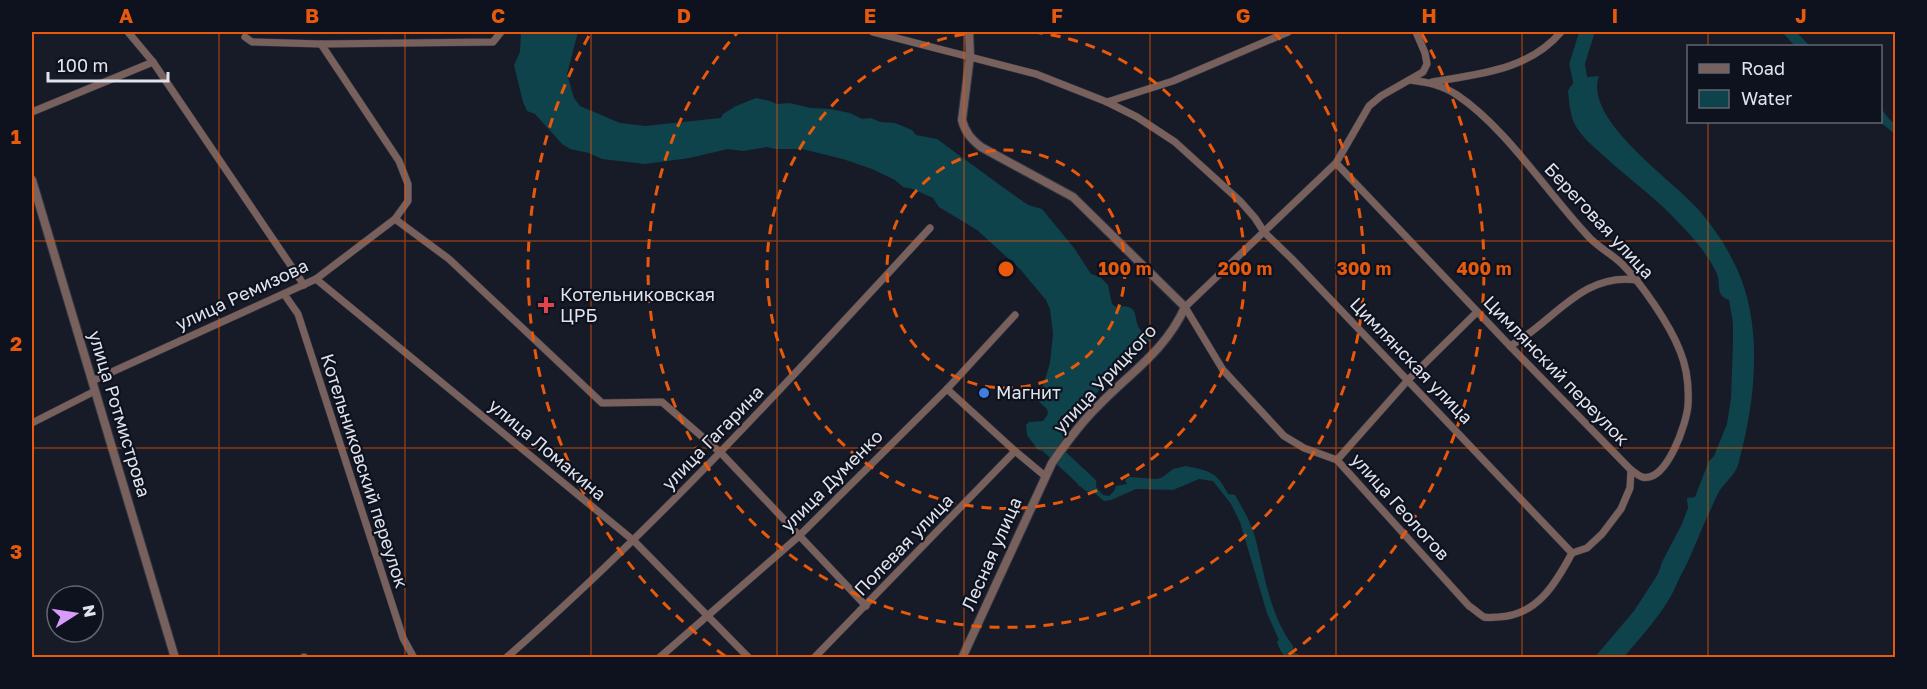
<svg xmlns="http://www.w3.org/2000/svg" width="1927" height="689" viewBox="0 0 1927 689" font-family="'Golos Text',sans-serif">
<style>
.water{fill:#0e434c}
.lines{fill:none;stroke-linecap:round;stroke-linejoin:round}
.river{stroke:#0e434c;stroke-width:15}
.minor-casing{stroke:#333743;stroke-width:8}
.tertiary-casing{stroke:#333743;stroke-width:10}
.minor{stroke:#78605d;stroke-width:7}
.tertiary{stroke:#78605d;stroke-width:8}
.grid{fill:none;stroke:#e8590c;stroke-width:1.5;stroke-opacity:0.55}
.ring{fill:none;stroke:#e8590c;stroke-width:3;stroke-dasharray:10 8}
.health-dot{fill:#e0444e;stroke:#0e121e;stroke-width:2}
.shop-dot{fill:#3f7fe0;stroke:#0e121e;stroke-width:2}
.labels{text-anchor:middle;stroke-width:4.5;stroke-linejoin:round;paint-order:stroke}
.street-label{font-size:18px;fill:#e0e3ec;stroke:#0e121e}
.poi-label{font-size:18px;fill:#e0e3ec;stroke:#0e121e;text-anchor:start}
.centre{fill:#e8590c;stroke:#0e121e;stroke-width:3}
.ring-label{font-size:18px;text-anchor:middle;font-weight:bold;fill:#e8590c;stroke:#0e121e;stroke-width:4.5;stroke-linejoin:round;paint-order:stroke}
.neatline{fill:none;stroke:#e8590c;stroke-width:2}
.grid-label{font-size:20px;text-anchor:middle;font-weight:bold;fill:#e8590c}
</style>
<rect width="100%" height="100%" fill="#171b27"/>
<g class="water">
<path d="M 521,32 L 578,32 L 567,74 L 574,98 L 580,106 L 620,123 L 645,126 L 721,118 L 723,114 L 736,106 L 756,98 L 770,101 L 777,104 L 790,103 L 810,108 L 830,109 L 850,113 L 862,119 L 871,118 L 880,122 L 895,123 L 912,130 L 916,135 L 937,139 L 1004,188 L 1028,205 L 1042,209 L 1074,248 L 1091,274 L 1100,277 L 1108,285 L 1112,304 L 1116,307 C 1144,302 1130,323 1143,332 C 1145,334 1149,334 1152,335 L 1151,340 L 1079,410 L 1061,416 C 1058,423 1061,423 1063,429 C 1068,445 1050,452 1038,450 L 1027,435 L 1026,425 L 1029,422 L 1043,421 L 1048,414 L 1047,409 L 1036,399 L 1040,396 L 1050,363 L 1053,334 L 1050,309 L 1046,300 L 1020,269 L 977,230 L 939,207 L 933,198 L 913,189 L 903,187 L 895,180 L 872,169 L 843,159 L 802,149 L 775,149 L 767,147 L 743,151 L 728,149 L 689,158 L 645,164 L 602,159 L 589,153 L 570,149 L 562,144 L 535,114 L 527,111 L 523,102 L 514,65 L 520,52 Z"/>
<polygon points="1782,32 1796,32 1810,46 1795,46"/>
<path d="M 1599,76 C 1583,119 1671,179 1697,208 C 1713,226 1727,247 1737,269 C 1764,328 1755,404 1738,465 C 1735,475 1725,482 1720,490 C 1716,497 1713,504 1710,511 C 1700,531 1693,553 1682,573 C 1677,582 1674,592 1668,601 C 1655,622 1639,639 1623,658 L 1595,657 L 1634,611 L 1658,574 L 1662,562 L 1682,524 L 1688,508 L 1687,498 L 1695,497 L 1709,461 L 1714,456 L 1727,424 L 1731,398 L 1733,343 L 1733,323 L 1729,300 C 1715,295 1721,285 1717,274 C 1710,257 1691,235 1678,222 C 1656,198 1629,179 1605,157 C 1594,147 1581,137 1574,123 C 1570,113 1569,101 1568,91 C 1576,76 1583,78 1599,76 Z"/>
<polygon points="1881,108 1889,119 1895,124 1895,134 1880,122"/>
<path d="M 1186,466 C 1210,471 1217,472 1228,494 L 1235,495 C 1243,509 1251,522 1255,537 C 1265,575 1269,614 1293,646 L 1293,652 L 1304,657 L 1286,657 C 1281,653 1279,648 1277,642 L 1279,640 L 1267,613 L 1240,522 L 1231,504 L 1213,481 L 1199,479 L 1173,490 L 1136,489 L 1111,500 L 1104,501 L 1090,489 L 1079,486 L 1072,475 L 1075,470 L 1081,468 L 1086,471 L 1083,476 L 1091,481 L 1103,495 L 1109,496 L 1114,491 L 1116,486 L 1127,484 L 1125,480 L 1129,477 L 1157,479 L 1163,477 L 1173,469 Z"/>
</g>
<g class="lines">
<g class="river">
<polyline points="1584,98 1577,64 1587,32"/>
<polyline points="1046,433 1044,442 1089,484"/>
</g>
<defs>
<g id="minor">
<polyline points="128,32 153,62 304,285"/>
<polyline points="873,32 1036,74 1107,102 1137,117 1175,142 1240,201 1255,218 1264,232 1292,259 1572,553"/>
<path d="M 1416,32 L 1425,53 L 1427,64 L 1423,72 L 1381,96 L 1369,106 L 1336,163 L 1185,307 L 1223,370 L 1284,436 L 1304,448 L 1337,460 L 1469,606 C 1474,609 1479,614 1484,617 C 1488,618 1494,617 1498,617 C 1537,616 1556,583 1572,553 L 1587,548 L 1602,534 L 1621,509 L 1630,488 L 1631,470"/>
<polyline points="245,37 252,42 321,44"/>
<path d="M 1432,82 C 1479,74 1529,70 1561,32"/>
<polyline points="1107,102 1173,81 1288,32"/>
<polyline points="32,112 153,62"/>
<path d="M 1336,163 L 1510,346 L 1631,470 C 1634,472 1639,476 1642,477 C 1667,483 1687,422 1688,405 C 1689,387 1687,368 1680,351 C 1670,325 1642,284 1622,264 C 1611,253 1597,247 1587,235 C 1547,192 1505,127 1457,95 C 1442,85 1427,82 1410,80"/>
<polyline points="395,219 449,259 602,403 662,402 721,453 866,606"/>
<polyline points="316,279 634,541 749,658"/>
<polyline points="284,294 298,314 403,638 414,658"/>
<path d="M 1510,346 C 1553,323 1581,272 1637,280"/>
<polyline points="92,381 316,279 395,219 408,201 408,184 399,161 321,44 493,42 501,32"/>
<polyline points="947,389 1015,451 1045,476"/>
<polyline points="32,423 95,391"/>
<polyline points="1337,460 1408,380 1477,312"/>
<polyline points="304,657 304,658"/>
<path d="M 506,658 C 658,525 793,376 930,228"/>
<polyline points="659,658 798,537 947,389 1015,315"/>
<polyline points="814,658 1015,451"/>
</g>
<g id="tertiary">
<polyline points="32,180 175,658"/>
<path d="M 962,658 L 1052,463 C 1066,443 1081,422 1099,405 C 1131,372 1166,350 1185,307 L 1073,197 L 981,147 C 971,139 965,132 962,120 L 970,56 L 969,32"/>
</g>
</defs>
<use href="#minor" class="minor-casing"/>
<use href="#tertiary" class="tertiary-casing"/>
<use href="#minor" class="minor"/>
<use href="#tertiary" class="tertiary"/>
</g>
<path class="grid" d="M 219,32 L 219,658M 405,32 L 405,658M 591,32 L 591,658M 777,32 L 777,658M 964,32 L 964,658M 1150,32 L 1150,658M 1336,32 L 1336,658M 1522,32 L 1522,658M 1708,32 L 1708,46M 1708,122 L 1708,658M 32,241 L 1896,241M 32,448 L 1896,448"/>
<g class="ring">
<circle cx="1006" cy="269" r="119"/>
<path d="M1033 32A239 239 0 1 1 979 32"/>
<path d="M1274 32A358 358 0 1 1 738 32"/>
<path d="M725 656A478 478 0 0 1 590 34M1422 34A478 478 0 0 1 1287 656"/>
</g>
<path class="health-dot" d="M543 296h6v6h6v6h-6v6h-6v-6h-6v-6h6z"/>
<circle class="shop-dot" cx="984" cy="393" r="6"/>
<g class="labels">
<g class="street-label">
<text transform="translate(1599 221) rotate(47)" y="6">Береговая улица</text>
<text transform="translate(242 295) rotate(-25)" y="6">улица Ремизова</text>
<text transform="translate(1411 361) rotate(46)" y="6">Цимлянская улица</text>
<text transform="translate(1556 371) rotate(46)" y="6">Цимлянский переулок</text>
<text transform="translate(1105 379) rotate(-47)" y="6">улица Урицкого</text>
<text transform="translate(119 414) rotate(73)" y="6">улица Ротмистрова</text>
<text transform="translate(713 438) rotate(-46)" y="6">улица Гагарина</text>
<text transform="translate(547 450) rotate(40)" y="6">улица Ломакина</text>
<text transform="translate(364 471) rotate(72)" y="6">Котельниковский переулок</text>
<text transform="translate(832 481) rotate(-45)" y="6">улица Думенко</text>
<text transform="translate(1400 507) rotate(48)" y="6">улица Геологов</text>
<text transform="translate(904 545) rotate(-46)" y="6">Полевая улица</text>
<text transform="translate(992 554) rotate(-66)" y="6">Лесная улица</text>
</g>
<g class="poi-label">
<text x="560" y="301">Котельниковская<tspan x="560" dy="21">ЦРБ</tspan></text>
<text x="996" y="399">Магнит</text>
</g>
</g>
<circle cx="1006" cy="269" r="9" class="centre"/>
<g class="ring-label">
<text x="1125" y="275">100 m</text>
<text x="1245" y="275">200 m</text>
<text x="1364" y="275">300 m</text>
<text x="1484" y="275">400 m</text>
</g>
<rect width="1927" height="689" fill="none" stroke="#0e121e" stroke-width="66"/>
<rect x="1687" y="45" width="195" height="78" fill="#0e121e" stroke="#626670" stroke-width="1.5"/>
<rect x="1699" y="64" width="30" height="9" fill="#78605d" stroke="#626670" stroke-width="1.5"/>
<text x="1741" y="75" font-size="18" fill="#e0e3ec">Road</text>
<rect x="1699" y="90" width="30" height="18" fill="#0e434c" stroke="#626670" stroke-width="1.5"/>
<text x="1741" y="105" font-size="18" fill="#e0e3ec">Water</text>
<g transform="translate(75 614) rotate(78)"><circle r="28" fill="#0e121e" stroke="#626670" stroke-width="1.5"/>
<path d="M0-4.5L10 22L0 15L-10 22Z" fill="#d79bf9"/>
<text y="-9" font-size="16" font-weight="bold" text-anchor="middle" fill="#e0e3ec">N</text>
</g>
<path d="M48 72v9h120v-9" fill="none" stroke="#e0e3ec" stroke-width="3"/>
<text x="57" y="72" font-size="18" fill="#e0e3ec" stroke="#0e121e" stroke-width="4.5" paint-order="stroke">100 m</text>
<rect x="33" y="33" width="1861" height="623" class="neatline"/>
<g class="grid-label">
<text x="126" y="23">A</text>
<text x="312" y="23">B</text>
<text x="498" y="23">C</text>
<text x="684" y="23">D</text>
<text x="870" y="23">E</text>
<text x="1057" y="23">F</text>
<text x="1243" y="23">G</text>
<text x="1429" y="23">H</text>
<text x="1615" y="23">I</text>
<text x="1801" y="23">J</text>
<text x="16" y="144">1</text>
<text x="16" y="351">2</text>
<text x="16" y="559">3</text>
</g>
</svg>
